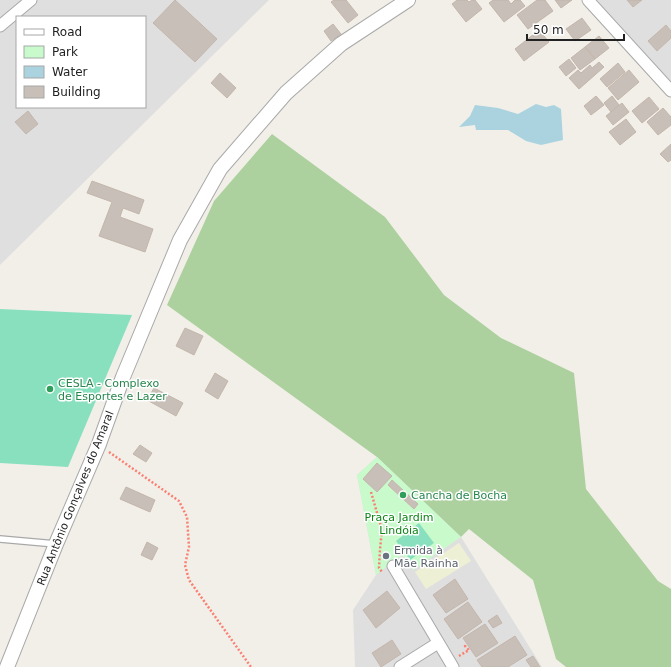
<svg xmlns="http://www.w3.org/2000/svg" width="671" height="667" viewBox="0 0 671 667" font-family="'DejaVu Sans',sans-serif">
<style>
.residential{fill:#e0dfdf;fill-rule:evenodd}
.farmland{fill:#eef0d5}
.forest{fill:#add19e}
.park{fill:#c8facc}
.pitch{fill:#88e0be}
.water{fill:#aad3df}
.building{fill:#c7bfb8;stroke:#c4b6ab}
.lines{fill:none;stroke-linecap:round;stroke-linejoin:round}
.service-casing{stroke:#a9a9a9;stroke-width:8}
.minor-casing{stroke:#a9a9a9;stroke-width:13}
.tertiary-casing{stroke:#a9a9a9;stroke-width:16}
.path{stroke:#fa8072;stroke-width:2.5;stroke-dasharray:2 2;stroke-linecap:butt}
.service{stroke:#fff;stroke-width:5.5}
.minor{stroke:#fff;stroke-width:11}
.tertiary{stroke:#fff;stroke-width:14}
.leisure-dot{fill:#2e9e5b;stroke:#fff;stroke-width:1.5}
.worship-dot{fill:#6b7280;stroke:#fff;stroke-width:1.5}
.labels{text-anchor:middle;stroke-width:3;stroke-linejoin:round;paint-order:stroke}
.leisure-label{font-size:11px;fill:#27864d;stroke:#fff;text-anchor:start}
.street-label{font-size:11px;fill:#222;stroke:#fff}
.park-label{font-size:11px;fill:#0c8416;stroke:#fff}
.worship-label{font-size:11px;fill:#5b616d;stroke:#fff;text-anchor:start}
</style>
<rect width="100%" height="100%" fill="#f2efe9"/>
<g class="residential">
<path d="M 0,0 L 269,0 L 0,265 ZM 17,17 L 145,17 L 145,107 L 17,107 Z"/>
<polygon points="588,0 671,0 671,91"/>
<polygon points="377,457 461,537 542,667 355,667 353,610 376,575 357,475"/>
</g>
<polygon class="farmland" points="459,543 471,561 426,589 415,572"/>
<polygon class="forest" points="272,134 385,217 444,295 501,338 574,373 586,489 658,581 671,589 671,667 566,667 556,659 533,580 469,529 461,537 377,457 167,305 214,201"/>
<polygon class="park" points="377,457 461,537 413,570 402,555 376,575 357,475"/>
<g class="pitch">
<polygon points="0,309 132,315 68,467 0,463"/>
<polygon points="419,523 434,543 410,560 396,541"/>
</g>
<polygon class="water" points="536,104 546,107 554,105 561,109 563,140 541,145 526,141 508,130 476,130 475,125 459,127 470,116 475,105 498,108 518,114"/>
<g class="building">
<polygon points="175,0 217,39 195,62 153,23"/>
<polygon points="334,0 346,0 358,15 348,23 331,2"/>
<polygon points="457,0 467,0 469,2 472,0 475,0 482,9 466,22 452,4"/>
<polygon points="493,0 508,0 511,4 515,0 520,0 525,6 504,22 489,3"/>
<polygon points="537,0 545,0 553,11 528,29 517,15"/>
<polygon points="555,0 572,0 561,8"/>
<polygon points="627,0 642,0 633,7"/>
<polygon points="582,18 591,30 575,41 566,29"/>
<polygon points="333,24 341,34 331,41 324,31"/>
<polygon points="666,25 671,31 671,38 657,51 648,41"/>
<polygon points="539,30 549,42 524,61 515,49"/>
<polygon points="599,36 609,48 595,59 585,47"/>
<polygon points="585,47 595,59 580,70 571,58"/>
<polygon points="569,59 576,68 566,76 559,67"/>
<polygon points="599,62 604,67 579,89 569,78 578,70 581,73 590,65 592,68"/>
<polygon points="618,63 625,72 607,87 600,79"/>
<polygon points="629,70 639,82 618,100 608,88"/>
<polygon points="220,73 236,88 227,98 211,83"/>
<polygon points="596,96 604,105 591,115 584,106"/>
<polygon points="612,96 619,105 611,112 604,103"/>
<polygon points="649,97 659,109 642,123 632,111"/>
<polygon points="622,103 629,112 613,125 606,116"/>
<polygon points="663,108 671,117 671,125 658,135 647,122"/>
<polygon points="28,111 38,124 26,134 15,122"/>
<polygon points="626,119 636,132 620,145 609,132"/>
<polygon points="671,144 671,160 668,162 660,154"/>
<polygon points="92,181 144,200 139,214 123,208 120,217 153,229 145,252 99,236 112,202 87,193"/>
<polygon points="185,328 203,336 194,355 176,346"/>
<polygon points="215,373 228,381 218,399 205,391"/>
<polygon points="154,388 183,403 176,416 147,400"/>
<polygon points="140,445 152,453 146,462 133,454"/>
<polygon points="377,463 392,476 377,492 363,479"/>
<polygon points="392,480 418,504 414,509 388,485"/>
<polygon points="126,487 155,500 150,512 120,499"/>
<polygon points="147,542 158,548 152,560 141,555"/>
<polygon points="455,579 468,599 446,613 433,595"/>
<polygon points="387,591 400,608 376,628 363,610"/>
<polygon points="468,602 482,622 458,639 444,619"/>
<polygon points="497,615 502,623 493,628 488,621"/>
<polygon points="485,624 498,643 476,657 463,638"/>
<polygon points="515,636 527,655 508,667 482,667 477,660"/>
<polygon points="392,640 401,654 381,667 372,653"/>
<polygon points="533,656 540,667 531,667 526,660"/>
</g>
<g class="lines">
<defs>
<polyline id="service" points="0,539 56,544"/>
<g id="minor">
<polyline points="588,0 671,91"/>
<polyline points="0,26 31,0"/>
<polyline points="393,566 453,667"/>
<polyline points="400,667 438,643"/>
</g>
<polyline id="tertiary" points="7,667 56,544 99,444 123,377 180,240 220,169 286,93 341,44 408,0"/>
</defs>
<use href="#service" class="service-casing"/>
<use href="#minor" class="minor-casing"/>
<use href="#tertiary" class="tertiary-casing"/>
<g class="path">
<polyline points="109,452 179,501 187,517 189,547 185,565 189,580 251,667"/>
<polyline points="371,492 382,530 380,549 379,568 382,572"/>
<polyline points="459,656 469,650 465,646 466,645"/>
</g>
<use href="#service" class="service"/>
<use href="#minor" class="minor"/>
<use href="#tertiary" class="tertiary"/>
</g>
<g class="leisure-dot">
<circle cx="50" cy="389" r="4"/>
<circle cx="403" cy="495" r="4"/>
</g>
<circle class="worship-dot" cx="386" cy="556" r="4"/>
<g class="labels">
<g class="leisure-label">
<text x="58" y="387">CESLA - Complexo<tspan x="58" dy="13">de Esportes e Lazer</tspan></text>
<text x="411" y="499">Cancha de Bocha</text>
</g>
<g class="street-label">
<text transform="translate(75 498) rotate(-68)" y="4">Rua Antônio Gonçalves do Amaral</text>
</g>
<g class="park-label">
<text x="399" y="521">Praça Jardim<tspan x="399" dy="13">Lindóia</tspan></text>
</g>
<g class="worship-label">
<text x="394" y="554">Ermida à<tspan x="394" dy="13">Mãe Rainha</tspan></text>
</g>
</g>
<rect x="16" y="16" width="130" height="92" fill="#ffffff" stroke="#a7a7a7"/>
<rect x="24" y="29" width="20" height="6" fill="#ffffff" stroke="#a7a7a7"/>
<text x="52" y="36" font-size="12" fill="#222222">Road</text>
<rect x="24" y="46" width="20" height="12" fill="#c8facc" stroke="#a7a7a7"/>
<text x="52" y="56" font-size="12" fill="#222222">Park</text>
<rect x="24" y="66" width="20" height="12" fill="#aad3df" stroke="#a7a7a7"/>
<text x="52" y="76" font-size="12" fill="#222222">Water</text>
<rect x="24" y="86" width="20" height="12" fill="#c7bfb8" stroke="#a7a7a7"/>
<text x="52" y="96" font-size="12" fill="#222222">Building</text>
<path d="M527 34v6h97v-6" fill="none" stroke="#222222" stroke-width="2"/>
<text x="533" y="34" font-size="12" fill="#222222" stroke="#ffffff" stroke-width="3" paint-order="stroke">50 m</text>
</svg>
